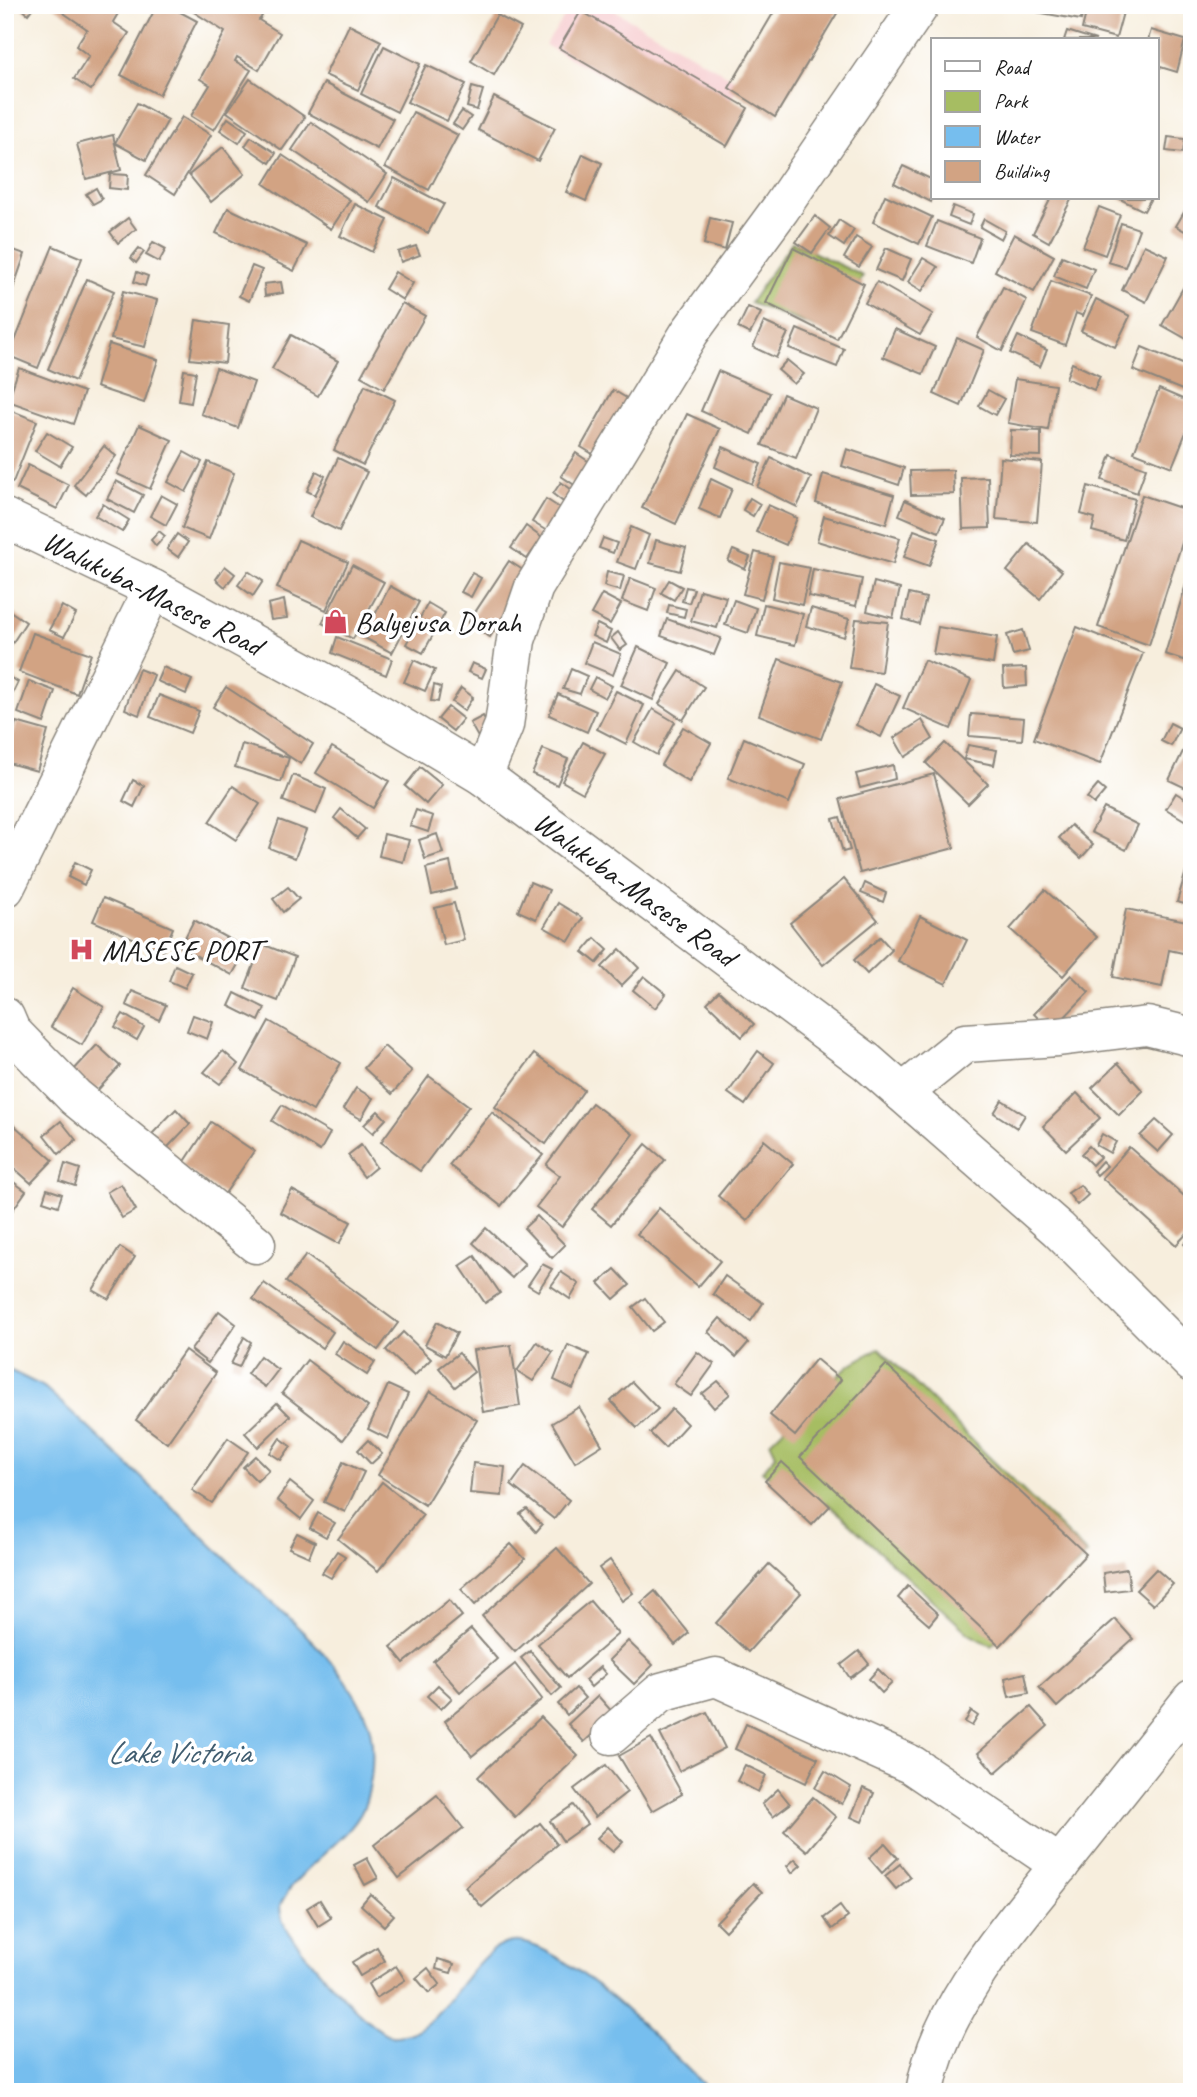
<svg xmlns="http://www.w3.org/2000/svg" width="1197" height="2097" viewBox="0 0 1197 2097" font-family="Caveat,sans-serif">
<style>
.built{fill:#f7cfd1}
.green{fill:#a6bd62;stroke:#616c3f;stroke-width:2}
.water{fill:#76beee;stroke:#496d85;stroke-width:2}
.building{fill:#d2a383}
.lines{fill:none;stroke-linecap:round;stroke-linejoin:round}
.minor-casing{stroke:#8a857c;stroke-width:41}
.minor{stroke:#fff;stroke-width:38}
.labels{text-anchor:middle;stroke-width:7;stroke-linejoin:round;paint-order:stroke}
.street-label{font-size:30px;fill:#1c1c1c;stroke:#fff}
.poi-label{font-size:30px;fill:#1c1c1c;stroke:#fff;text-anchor:start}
.water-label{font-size:32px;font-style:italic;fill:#405d70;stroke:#fff}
</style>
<rect width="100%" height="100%" fill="#fff"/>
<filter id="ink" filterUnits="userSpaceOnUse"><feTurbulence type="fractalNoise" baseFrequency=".0143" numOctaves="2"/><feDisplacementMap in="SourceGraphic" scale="14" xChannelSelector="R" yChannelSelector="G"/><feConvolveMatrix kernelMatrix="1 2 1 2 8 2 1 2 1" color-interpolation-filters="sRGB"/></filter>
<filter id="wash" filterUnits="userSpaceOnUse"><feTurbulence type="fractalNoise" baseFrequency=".00686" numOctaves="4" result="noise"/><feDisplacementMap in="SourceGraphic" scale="28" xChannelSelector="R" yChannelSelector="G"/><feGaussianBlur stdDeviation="1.57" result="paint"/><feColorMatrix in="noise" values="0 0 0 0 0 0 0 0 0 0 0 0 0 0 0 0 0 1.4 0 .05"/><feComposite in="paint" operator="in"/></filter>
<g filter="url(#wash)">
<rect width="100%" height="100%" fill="#f7eedd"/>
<polygon class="built" points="573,5 605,5 741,83 709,133 545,45"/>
<g class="green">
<polygon points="792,242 863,276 834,334 750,303"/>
<polygon points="879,1348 1087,1554 991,1646 969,1634 827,1503 817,1514 762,1471 776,1455 770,1442 848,1366"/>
</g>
<path class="water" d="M 5,1368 L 44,1387 C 113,1449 179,1513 245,1577 C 288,1619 338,1657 364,1712 C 376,1736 374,1775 366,1801 C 356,1839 297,1865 280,1906 C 280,1911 281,1917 283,1922 C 295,1946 367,2030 392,2036 C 397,2037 403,2035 408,2034 C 449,2022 477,1936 520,1942 C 574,1950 670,2052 711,2092 L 5,2092 Z"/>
<g id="blocks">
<g class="building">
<polygon points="18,5 35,5 28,14"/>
<polygon points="52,5 123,5 113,22 129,33 91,90 74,79 89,56 76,46 87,29"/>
<polygon points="157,5 167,5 197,21 159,95 121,75"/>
<polygon points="183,5 245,5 262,16 259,20 280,33 259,70 237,57 235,61 251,70 214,130 191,116 210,85 200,79 225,32"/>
<polygon points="778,5 842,5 775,117 729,88"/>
<polygon points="1037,5 1084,5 1081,20 1036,12"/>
<polygon points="1088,5 1125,5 1116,38 1082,29"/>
<polygon points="1155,5 1181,5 1179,13"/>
<polygon points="581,11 748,108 727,146 559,48"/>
<polygon points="497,15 521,28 494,75 471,61"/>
<polygon points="349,25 381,41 358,90 325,75"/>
<polygon points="1151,30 1185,40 1177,72 1157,66 1157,40 1148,40"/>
<polygon points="1067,31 1096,40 1064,40"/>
<polygon points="384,46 420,64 397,112 361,94"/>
<polygon points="426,65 466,84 447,121 407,102"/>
<polygon points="250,79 305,117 282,150 227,112"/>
<polygon points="324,83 393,119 377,149 308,113"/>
<polygon points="472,87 483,90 477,110 467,107"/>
<polygon points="494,97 555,128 538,161 478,130"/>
<polygon points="137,103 168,120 146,160 115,143"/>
<polygon points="462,111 471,117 462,130 453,124"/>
<polygon points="413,112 458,135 429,190 385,167"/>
<polygon points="182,117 211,135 175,194 146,175"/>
<polygon points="228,118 247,131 239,143 220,130"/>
<polygon points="311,122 387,174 369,202 292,150"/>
<polygon points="113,135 121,170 86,179 77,144"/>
<polygon points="251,137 276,153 270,163 245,146"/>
<polygon points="1168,137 1185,139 1183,153 1166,151"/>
<polygon points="223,147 245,174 211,202 189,175"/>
<polygon points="583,154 602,163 586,201 566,192"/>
<polygon points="282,155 350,200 331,229 264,184"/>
<polygon points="903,166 933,180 931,202 894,183"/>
<polygon points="110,174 128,175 127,190 109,188"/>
<polygon points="394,178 444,204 428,233 379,207"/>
<polygon points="96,188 102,199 93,204 86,194"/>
<polygon points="885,195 932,217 919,244 873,222"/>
<polygon points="1051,198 1072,198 1049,242 1033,233"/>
<polygon points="1118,198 1151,198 1144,211"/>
<polygon points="355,204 388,220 372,252 340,236"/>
<polygon points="953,206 973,214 969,225 949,217"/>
<polygon points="1099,207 1120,215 1105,255 1083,247"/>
<polygon points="1187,207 1192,210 1192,235 1176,226"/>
<polygon points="228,208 307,245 294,271 216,233"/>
<polygon points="815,216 830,228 812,253 796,242"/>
<polygon points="128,218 136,229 118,243 110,232"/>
<polygon points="710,218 732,223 725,250 704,244"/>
<polygon points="984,219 1005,231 1001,239 980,227"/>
<polygon points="839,220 854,230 844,246 829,236"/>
<polygon points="937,221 980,238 971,263 927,246"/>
<polygon points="1121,223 1139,229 1125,267 1108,262"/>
<polygon points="1014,234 1054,256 1034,292 995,271"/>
<polygon points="856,237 872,247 859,267 844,258"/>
<polygon points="153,242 166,249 159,262 146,255"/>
<polygon points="1144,245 1168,256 1146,302 1122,290"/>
<polygon points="53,246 82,258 38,368 9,356"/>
<polygon points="416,246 420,255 401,262 398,252"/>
<polygon points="5,247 25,254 6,309 5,309"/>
<polygon points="139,248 144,252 136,263 131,258"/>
<polygon points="793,248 864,284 837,339 766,303"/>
<polygon points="886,248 911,259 902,281 876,270"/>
<polygon points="1062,256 1094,269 1086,289 1054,276"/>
<polygon points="923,258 938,267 922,291 908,282"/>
<polygon points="252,266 262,270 249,301 239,296"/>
<polygon points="137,272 148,276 145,286 134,282"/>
<polygon points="395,272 413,283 403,300 385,289"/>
<polygon points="1192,272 1192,342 1162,325"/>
<polygon points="87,279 114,291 75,381 48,369"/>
<polygon points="1051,281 1091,296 1083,316 1076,313 1065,345 1032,333"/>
<polygon points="281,282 283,293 265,296 264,284"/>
<polygon points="877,282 933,314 920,335 865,303"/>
<polygon points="1003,287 1027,300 1002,351 977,337"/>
<polygon points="123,291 157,300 145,347 111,339"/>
<polygon points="1096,299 1130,316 1115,347 1081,331"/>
<polygon points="402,303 425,316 384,389 361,376"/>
<polygon points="748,307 761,313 750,334 738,328"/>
<polygon points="196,320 229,325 225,363 190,359"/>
<polygon points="764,322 788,333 776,358 753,347"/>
<polygon points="797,329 844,349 837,367 789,348"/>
<polygon points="895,329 935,347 923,374 883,357"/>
<polygon points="291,335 338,361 318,396 272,369"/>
<polygon points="1018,336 1047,350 1040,367 1010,353"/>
<polygon points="957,338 984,350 961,406 934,394"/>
<polygon points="109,344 158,360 144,403 96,387"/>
<polygon points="1142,347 1192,368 1192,394 1133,370"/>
<polygon points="787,360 804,374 794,384 778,370"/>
<polygon points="1072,363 1100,376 1094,390 1066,378"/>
<polygon points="19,368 84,392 73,424 8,401"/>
<polygon points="216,368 254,382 238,428 201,414"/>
<polygon points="184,370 196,372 191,403 179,401"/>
<polygon points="718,371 770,393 752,434 701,411"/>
<polygon points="1015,379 1055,385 1048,430 1008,423"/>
<polygon points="365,385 395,400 363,465 334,450"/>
<polygon points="1159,389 1192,403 1192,417 1172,467 1134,452"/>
<polygon points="613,390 630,400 598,457 581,447"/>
<polygon points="988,390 1004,399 995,415 979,406"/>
<polygon points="783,394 816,408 796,458 762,445"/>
<polygon points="5,408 37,421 13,482 5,479"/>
<polygon points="687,414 720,429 676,524 642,508"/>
<polygon points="139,425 172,440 150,489 117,474"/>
<polygon points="1011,430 1041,431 1041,456 1010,455"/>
<polygon points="47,432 72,447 60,466 35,451"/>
<polygon points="104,446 116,456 86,495 74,485"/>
<polygon points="723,447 761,464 752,484 715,467"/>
<polygon points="847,449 904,468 899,485 842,466"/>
<polygon points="184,452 202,462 186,492 168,482"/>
<polygon points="576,453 594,465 579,488 561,476"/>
<polygon points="1111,455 1146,468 1137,493 1102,480"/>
<polygon points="338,458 367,472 339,531 310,517"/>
<polygon points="771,458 811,478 797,507 757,487"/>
<polygon points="1001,458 1042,462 1037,522 996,519"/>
<polygon points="208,462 234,473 209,539 182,528"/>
<polygon points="28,465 69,485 57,509 17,489"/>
<polygon points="953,470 954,494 911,495 910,471"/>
<polygon points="316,471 325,476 315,495 307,491"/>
<polygon points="823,474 894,495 886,524 816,503"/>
<polygon points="988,477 990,528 963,529 961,478"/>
<polygon points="711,479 732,489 720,518 699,509"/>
<polygon points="116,481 143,495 134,513 107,499"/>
<polygon points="561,482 575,492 566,504 553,494"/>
<polygon points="1088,486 1135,499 1124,540 1092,531 1095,518 1081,514"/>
<polygon points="161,495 177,504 166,525 150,516"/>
<polygon points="1142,495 1192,512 1149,645 1098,627"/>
<polygon points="750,498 760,504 753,516 743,510"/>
<polygon points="546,499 566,512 552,534 532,522"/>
<polygon points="905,500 945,518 939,532 899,515"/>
<polygon points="103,504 129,520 122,532 95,516"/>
<polygon points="768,505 797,518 786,545 756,532"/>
<polygon points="824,516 900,538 893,564 817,541"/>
<polygon points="526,526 542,538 527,559 511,548"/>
<polygon points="631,527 649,535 636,569 617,562"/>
<polygon points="914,530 939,539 929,566 904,557"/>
<polygon points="159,531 165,536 156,546 151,540"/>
<polygon points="177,534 188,542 178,557 167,549"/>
<polygon points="603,538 617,543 613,553 599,548"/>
<polygon points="298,540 348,562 326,610 277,588"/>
<polygon points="656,540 686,548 680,571 650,563"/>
<polygon points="1029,544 1062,571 1040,599 1007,571"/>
<polygon points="733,550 750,557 745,569 728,561"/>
<polygon points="755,552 773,557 762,599 743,594"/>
<polygon points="509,561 529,574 490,637 468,623"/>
<polygon points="779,562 810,568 802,605 772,598"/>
<polygon points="352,565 384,582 353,639 322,623"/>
<polygon points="225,566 235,574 225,587 216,579"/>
<polygon points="813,569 862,579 856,606 808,596"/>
<polygon points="248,571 263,581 253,596 238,585"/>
<polygon points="607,572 624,576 620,591 604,586"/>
<polygon points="472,573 481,578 471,597 461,592"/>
<polygon points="630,578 656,588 648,611 622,601"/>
<polygon points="669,580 682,587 674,600 661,593"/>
<polygon points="1187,581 1192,582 1192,646 1187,661 1165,654"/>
<polygon points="874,582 900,589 893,618 867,611"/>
<polygon points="390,586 419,602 392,653 363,637"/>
<polygon points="686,587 694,589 689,603 682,601"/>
<polygon points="700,590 726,597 717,628 691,621"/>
<polygon points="602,594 621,604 610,624 591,614"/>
<polygon points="909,594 926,598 919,624 903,619"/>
<polygon points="284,600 287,618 271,620 268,604"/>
<polygon points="734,600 756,608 748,633 725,625"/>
<polygon points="428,603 445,613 423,653 406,644"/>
<polygon points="764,604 803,614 795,645 757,636"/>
<polygon points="669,605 686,609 684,617 667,613"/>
<polygon points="62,606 76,614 64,637 49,630"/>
<polygon points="811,608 849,619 844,637 806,626"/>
<polygon points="10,611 26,622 8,650 5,648 5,619"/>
<polygon points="667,619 721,638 714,655 661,636"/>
<polygon points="856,619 888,622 881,672 849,668"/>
<polygon points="597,624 611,631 606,643 592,636"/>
<polygon points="938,627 997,637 993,664 933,654"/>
<polygon points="1077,627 1143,653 1100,764 1034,739"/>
<polygon points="1023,630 1029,651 1013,655 1007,635"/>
<polygon points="618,632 627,645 620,650 611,638"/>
<polygon points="33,633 91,654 77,694 19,672"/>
<polygon points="337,637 392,659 386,675 332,653"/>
<polygon points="592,642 621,654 613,675 584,663"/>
<polygon points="638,647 670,663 653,700 621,685"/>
<polygon points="779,659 842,682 821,739 759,715"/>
<polygon points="414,660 435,670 425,691 404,682"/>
<polygon points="924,660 971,680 951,729 903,708"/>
<polygon points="472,663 486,669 482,678 468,672"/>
<polygon points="163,667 192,680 186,694 157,681"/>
<polygon points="1026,668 1027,686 1004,688 1003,669"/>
<polygon points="139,669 154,675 139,715 125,709"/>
<polygon points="571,669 587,676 580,694 563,689"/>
<polygon points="680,671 704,687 683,720 659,704"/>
<polygon points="9,677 18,682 5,709 5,684"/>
<polygon points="595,677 612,686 605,698 589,689"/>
<polygon points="29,681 55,691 44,723 18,713"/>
<polygon points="874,684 900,696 881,737 856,725"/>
<polygon points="434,685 441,687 438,702 431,701"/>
<polygon points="226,687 313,744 301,764 213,707"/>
<polygon points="461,688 473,697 464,711 452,702"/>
<polygon points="616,691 644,705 626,744 597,729"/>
<polygon points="558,694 596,711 587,732 549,715"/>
<polygon points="159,695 199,711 190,733 150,717"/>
<polygon points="448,707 463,719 453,731 438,719"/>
<polygon points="653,709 675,722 657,755 634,742"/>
<polygon points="971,714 1024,718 1022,740 969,736"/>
<polygon points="483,716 493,734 480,741 470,723"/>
<polygon points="922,720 933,739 905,757 894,738"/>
<polygon points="16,722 48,731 37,771 5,762"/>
<polygon points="1170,723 1180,728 1171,746 1161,741"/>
<polygon points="683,727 711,743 689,782 661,765"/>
<polygon points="1192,733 1192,791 1169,780"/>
<polygon points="744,738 805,764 789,803 728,778"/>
<polygon points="583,742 605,754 583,793 562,781"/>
<polygon points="945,743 988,784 968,804 926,763"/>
<polygon points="242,744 289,758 281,782 235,767"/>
<polygon points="968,745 997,750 994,765 964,759"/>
<polygon points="332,747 389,781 373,808 316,773"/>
<polygon points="543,749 568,759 557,785 532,774"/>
<polygon points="893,765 895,779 860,788 856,774"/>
<polygon points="420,767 442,785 426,804 405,786"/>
<polygon points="934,774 954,848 860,873 840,799"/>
<polygon points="293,775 326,789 316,814 283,801"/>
<polygon points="133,780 144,786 134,807 123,801"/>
<polygon points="1098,785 1105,791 1094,804 1087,798"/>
<polygon points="233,786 260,804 236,840 209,822"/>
<polygon points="1176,793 1192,803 1192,811 1186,821 1166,809"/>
<polygon points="1104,808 1138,825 1126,850 1091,832"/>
<polygon points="341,809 365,829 357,838 334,818"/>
<polygon points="416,810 433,816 428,832 410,826"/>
<polygon points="840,817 850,850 843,852 833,819"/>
<polygon points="279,820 306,830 295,858 269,848"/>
<polygon points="1071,825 1093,845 1081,858 1059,838"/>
<polygon points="384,834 409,840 403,862 379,856"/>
<polygon points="437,834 443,853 425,859 419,840"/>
<polygon points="1189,861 1192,861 1192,906 1177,902"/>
<polygon points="75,862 91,870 84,885 68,877"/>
<polygon points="450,862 456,889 432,895 426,868"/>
<polygon points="844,879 878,920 823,965 790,923"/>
<polygon points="530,882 549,890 536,919 518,911"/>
<polygon points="865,883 886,893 883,902 861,893"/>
<polygon points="288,887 299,899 283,912 273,899"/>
<polygon points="1045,890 1097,937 1063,976 1010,929"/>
<polygon points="103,898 173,928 163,951 93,921"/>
<polygon points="454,903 464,940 444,945 435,908"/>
<polygon points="558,903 583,918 569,941 544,927"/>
<polygon points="1126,909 1192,922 1192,955 1169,950 1162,987 1113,977"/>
<polygon points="920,916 967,940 946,984 898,961"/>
<polygon points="194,920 247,949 232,975 180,947"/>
<polygon points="880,937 892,950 867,974 854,960"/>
<polygon points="595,938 608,950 597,963 583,952"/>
<polygon points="262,944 295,957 278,1001 245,988"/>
<polygon points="620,949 639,968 621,986 602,967"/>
<polygon points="175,965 192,973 185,988 169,981"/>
<polygon points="1071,975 1089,992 1051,1031 1034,1014"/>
<polygon points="644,976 666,994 655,1008 633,990"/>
<polygon points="73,988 104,1007 82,1045 51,1027"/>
<polygon points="132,991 166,1005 159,1020 126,1005"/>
<polygon points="719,991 754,1024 742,1037 707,1003"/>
<polygon points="235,993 265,1008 259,1021 229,1006"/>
<polygon points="123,1014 144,1027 137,1040 115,1027"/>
<polygon points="193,1015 213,1022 207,1039 187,1031"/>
<polygon points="269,1021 341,1063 313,1111 242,1070"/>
<polygon points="97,1045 120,1066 95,1093 72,1072"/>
<polygon points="384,1046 412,1071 392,1094 364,1068"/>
<polygon points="223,1051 238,1064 220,1084 204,1072"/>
<polygon points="758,1051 774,1063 745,1105 728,1093"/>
<polygon points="534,1054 584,1090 546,1144 495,1107"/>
<polygon points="1118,1063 1143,1091 1119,1115 1092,1088"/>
<polygon points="429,1076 469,1106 420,1171 381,1142"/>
<polygon points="356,1088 373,1098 361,1119 343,1109"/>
<polygon points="1077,1093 1100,1118 1066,1150 1043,1126"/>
<polygon points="1002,1100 1025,1115 1017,1128 994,1113"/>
<polygon points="592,1103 633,1134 562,1227 536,1207 560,1176 546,1165"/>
<polygon points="282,1105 330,1133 320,1151 272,1121"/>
<polygon points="176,1109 190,1124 167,1148 152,1134"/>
<polygon points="378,1111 386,1119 373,1133 364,1125"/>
<polygon points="492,1112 543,1155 501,1206 449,1165"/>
<polygon points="5,1117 53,1160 31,1183 5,1160"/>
<polygon points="1156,1120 1173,1135 1158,1152 1140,1136"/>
<polygon points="61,1121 76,1140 59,1154 44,1135"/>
<polygon points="211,1122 254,1151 224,1195 182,1166"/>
<polygon points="1102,1134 1116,1142 1110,1153 1096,1145"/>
<polygon points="764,1140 793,1164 747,1221 718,1196"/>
<polygon points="646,1144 665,1160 611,1225 592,1209"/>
<polygon points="361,1145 376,1167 364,1177 348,1155"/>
<polygon points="1089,1146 1100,1157 1092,1165 1081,1154"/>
<polygon points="1129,1147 1192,1203 1192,1228 1176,1245 1102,1178"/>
<polygon points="1102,1161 1107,1166 1097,1175 1093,1171"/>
<polygon points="65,1164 80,1169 75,1186 60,1181"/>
<polygon points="5,1176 26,1191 5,1221"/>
<polygon points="121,1184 136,1210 122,1218 107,1192"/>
<polygon points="1080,1185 1088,1195 1077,1205 1068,1193"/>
<polygon points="47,1189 62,1194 58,1206 43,1201"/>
<polygon points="292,1190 351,1222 339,1244 280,1212"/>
<polygon points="659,1208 720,1261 698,1287 637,1234"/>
<polygon points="537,1216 565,1245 552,1258 524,1228"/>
<polygon points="486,1228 525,1264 512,1278 473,1243"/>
<polygon points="1192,1236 1192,1252 1184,1244"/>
<polygon points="120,1247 135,1257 109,1299 93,1290"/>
<polygon points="306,1255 398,1323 378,1350 286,1282"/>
<polygon points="475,1256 500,1293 485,1303 460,1266"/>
<polygon points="542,1264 552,1269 538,1291 528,1285"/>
<polygon points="615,1269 630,1285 614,1299 599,1283"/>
<polygon points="561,1272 579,1284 570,1299 551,1286"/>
<polygon points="725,1276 763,1303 751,1321 713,1294"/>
<polygon points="264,1283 333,1332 322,1348 253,1299"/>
<polygon points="645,1298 664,1322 652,1331 633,1307"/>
<polygon points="219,1311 236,1324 208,1363 191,1350"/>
<polygon points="720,1318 748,1343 736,1357 708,1332"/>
<polygon points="437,1322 457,1333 445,1356 425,1345"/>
<polygon points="403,1332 431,1359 414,1376 386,1350"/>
<polygon points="244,1337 251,1342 239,1367 231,1364"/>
<polygon points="343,1341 375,1362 367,1375 335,1354"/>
<polygon points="537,1342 553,1352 533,1381 517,1371"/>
<polygon points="511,1345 520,1406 483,1412 473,1350"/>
<polygon points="568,1345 589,1354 573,1389 554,1380"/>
<polygon points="185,1350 216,1373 167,1443 136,1420"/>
<polygon points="697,1352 714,1364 691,1396 674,1384"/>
<polygon points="459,1353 474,1372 455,1387 439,1368"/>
<polygon points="260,1356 278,1370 265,1387 247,1374"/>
<polygon points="816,1359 841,1380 795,1436 770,1415"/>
<polygon points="307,1360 368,1407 343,1440 282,1393"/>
<polygon points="886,1365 1086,1554 1000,1646 800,1457"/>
<polygon points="718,1381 730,1394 714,1408 702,1394"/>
<polygon points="632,1382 658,1409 637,1428 611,1401"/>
<polygon points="388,1385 408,1394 388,1439 368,1429"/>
<polygon points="430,1391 477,1420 425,1505 378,1475"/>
<polygon points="277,1403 290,1416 258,1447 245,1433"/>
<polygon points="579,1407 602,1445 575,1462 552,1423"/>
<polygon points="672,1409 687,1424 665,1448 650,1433"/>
<polygon points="228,1438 248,1452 212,1503 192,1490"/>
<polygon points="280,1438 291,1446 281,1460 270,1453"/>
<polygon points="368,1440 382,1454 371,1464 358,1450"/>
<polygon points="255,1456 269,1470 257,1481 243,1467"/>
<polygon points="343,1462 364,1472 345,1512 324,1502"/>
<polygon points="782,1462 830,1506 812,1525 765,1481"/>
<polygon points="473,1463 505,1467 502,1496 470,1493"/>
<polygon points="525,1466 569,1500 554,1519 511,1485"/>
<polygon points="290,1482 314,1501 301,1519 277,1500"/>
<polygon points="382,1482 423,1515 378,1571 338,1539"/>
<polygon points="527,1509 542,1525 536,1532 520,1514"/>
<polygon points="318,1513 335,1523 326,1537 310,1528"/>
<polygon points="297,1533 315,1542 309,1557 289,1548"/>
<polygon points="511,1544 525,1559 475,1605 461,1589"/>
<polygon points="557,1548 589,1584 515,1652 482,1616"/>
<polygon points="337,1551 345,1556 331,1578 322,1573"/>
<polygon points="610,1560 633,1593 622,1601 599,1568"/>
<polygon points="769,1564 801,1593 748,1652 716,1623"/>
<polygon points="1127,1569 1130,1589 1105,1592 1103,1573"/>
<polygon points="1156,1569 1173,1584 1153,1605 1136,1590"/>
<polygon points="908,1586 938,1614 929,1625 898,1598"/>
<polygon points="655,1591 689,1633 675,1645 641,1603"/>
<polygon points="449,1600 462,1616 404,1663 391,1647"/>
<polygon points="590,1601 618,1634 567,1678 538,1644"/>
<polygon points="1115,1619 1133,1639 1057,1707 1039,1687"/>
<polygon points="471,1629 497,1659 460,1692 433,1661"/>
<polygon points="628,1641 653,1665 634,1684 609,1660"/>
<polygon points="530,1651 561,1688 552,1696 521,1658"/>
<polygon points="859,1651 869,1664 850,1678 841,1665"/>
<polygon points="515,1664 542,1699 472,1756 445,1721"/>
<polygon points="600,1667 606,1674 591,1687 585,1680"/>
<polygon points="878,1669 892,1683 882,1693 869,1679"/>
<polygon points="1025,1673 1029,1693 1009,1697 1005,1678"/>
<polygon points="438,1685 452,1698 441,1709 427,1696"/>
<polygon points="576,1688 585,1698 567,1715 558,1704"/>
<polygon points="598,1696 614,1714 584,1742 568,1724"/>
<polygon points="1031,1707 1048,1726 995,1773 978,1753"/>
<polygon points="971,1711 978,1716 972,1726 965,1722"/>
<polygon points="707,1712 725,1748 679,1771 660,1734"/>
<polygon points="541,1717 578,1756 515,1817 478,1777"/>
<polygon points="746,1724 818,1758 806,1783 735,1749"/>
<polygon points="651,1738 682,1794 652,1811 619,1756"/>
<polygon points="606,1765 627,1792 595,1817 574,1789"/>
<polygon points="745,1765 766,1775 758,1792 737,1781"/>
<polygon points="825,1771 851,1787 842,1804 815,1788"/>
<polygon points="863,1788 874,1793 862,1822 851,1817"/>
<polygon points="778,1789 790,1804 773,1817 762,1804"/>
<polygon points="437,1795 463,1828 399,1878 374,1845"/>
<polygon points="813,1797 836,1817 807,1851 784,1831"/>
<polygon points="573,1805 587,1824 563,1841 550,1821"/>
<polygon points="540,1823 557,1844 482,1907 465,1887"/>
<polygon points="608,1827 623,1842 613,1852 597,1838"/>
<polygon points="885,1843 898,1858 882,1873 869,1858"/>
<polygon points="367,1858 378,1878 365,1885 354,1865"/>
<polygon points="795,1859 801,1865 792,1873 787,1866"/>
<polygon points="900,1864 911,1877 896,1889 885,1876"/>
<polygon points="753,1883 762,1892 725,1931 716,1922"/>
<polygon points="370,1894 394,1915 384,1926 361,1905"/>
<polygon points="320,1900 331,1918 318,1926 307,1908"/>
<polygon points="840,1906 848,1917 832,1929 824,1918"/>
<polygon points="377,1947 385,1961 360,1976 352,1962"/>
<polygon points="438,1959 454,1964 451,1973 436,1969"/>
<polygon points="396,1966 405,1980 376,1998 368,1984"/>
<polygon points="428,1968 440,1984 429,1993 416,1978"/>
</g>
</g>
</g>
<g filter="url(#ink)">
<use href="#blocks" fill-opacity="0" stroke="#8a857c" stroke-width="2"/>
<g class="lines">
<defs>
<g id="minor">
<polyline points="5,518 153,589 365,705 483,776 867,1062 1058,1229 1192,1363"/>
<polyline points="483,776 504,725 516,640 534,587 690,332 781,208 920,5"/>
<polyline points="5,888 153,589"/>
<polyline points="5,1017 11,1031 75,1097 256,1244"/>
<polyline points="903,1093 965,1043 1058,1037 1147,1026 1192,1037"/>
<polyline points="611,1735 661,1692 716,1677 912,1765 1060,1865"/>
<path d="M 925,2092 C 939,2005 1013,1924 1066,1857 C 1108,1804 1150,1752 1192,1699"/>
</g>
</defs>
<use href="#minor" class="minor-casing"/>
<use href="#minor" class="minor"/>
</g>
</g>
<defs>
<symbol id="shop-bare" viewBox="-9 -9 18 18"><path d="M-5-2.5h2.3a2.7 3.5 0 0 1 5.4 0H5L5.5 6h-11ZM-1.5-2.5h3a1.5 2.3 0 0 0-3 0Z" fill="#d1495b" stroke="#fff" stroke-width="2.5" paint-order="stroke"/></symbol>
<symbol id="hospital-bare" viewBox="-9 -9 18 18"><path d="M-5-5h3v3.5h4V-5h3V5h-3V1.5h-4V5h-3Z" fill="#d1495b" stroke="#fff" stroke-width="2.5" paint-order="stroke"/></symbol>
</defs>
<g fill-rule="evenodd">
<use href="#shop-bare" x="318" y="604" width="35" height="35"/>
<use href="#hospital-bare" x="64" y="932" width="35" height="35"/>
</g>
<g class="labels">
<g class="street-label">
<text transform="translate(153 593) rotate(27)" y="10">Walukuba-Masese Road</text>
<text transform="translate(635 889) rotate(36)" y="10">Walukuba-Masese Road</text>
</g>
<g class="poi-label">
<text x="355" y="632">Balyejusa Dorah</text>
<text x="102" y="960">MASESE PORT</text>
</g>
<g class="water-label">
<text x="179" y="1763">Lake Victoria</text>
</g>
</g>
<rect width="1197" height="2097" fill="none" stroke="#fff" stroke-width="28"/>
<rect x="931" y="38" width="228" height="161" fill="#ffffff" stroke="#a4a4a4" stroke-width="2"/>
<rect x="945" y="61" width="35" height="10" fill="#ffffff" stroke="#a4a4a4" stroke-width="2"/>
<text x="994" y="74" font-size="21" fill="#1c1c1c">Road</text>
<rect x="945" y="91" width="35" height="21" fill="#a6bd62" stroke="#a4a4a4" stroke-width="2"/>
<text x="994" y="108" font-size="21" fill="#1c1c1c">Park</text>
<rect x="945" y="126" width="35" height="21" fill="#76beee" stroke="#a4a4a4" stroke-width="2"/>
<text x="994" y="144" font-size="21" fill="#1c1c1c">Water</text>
<rect x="945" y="161" width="35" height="21" fill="#d2a383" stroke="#a4a4a4" stroke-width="2"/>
<text x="994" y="178" font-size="21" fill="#1c1c1c">Building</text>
</svg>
